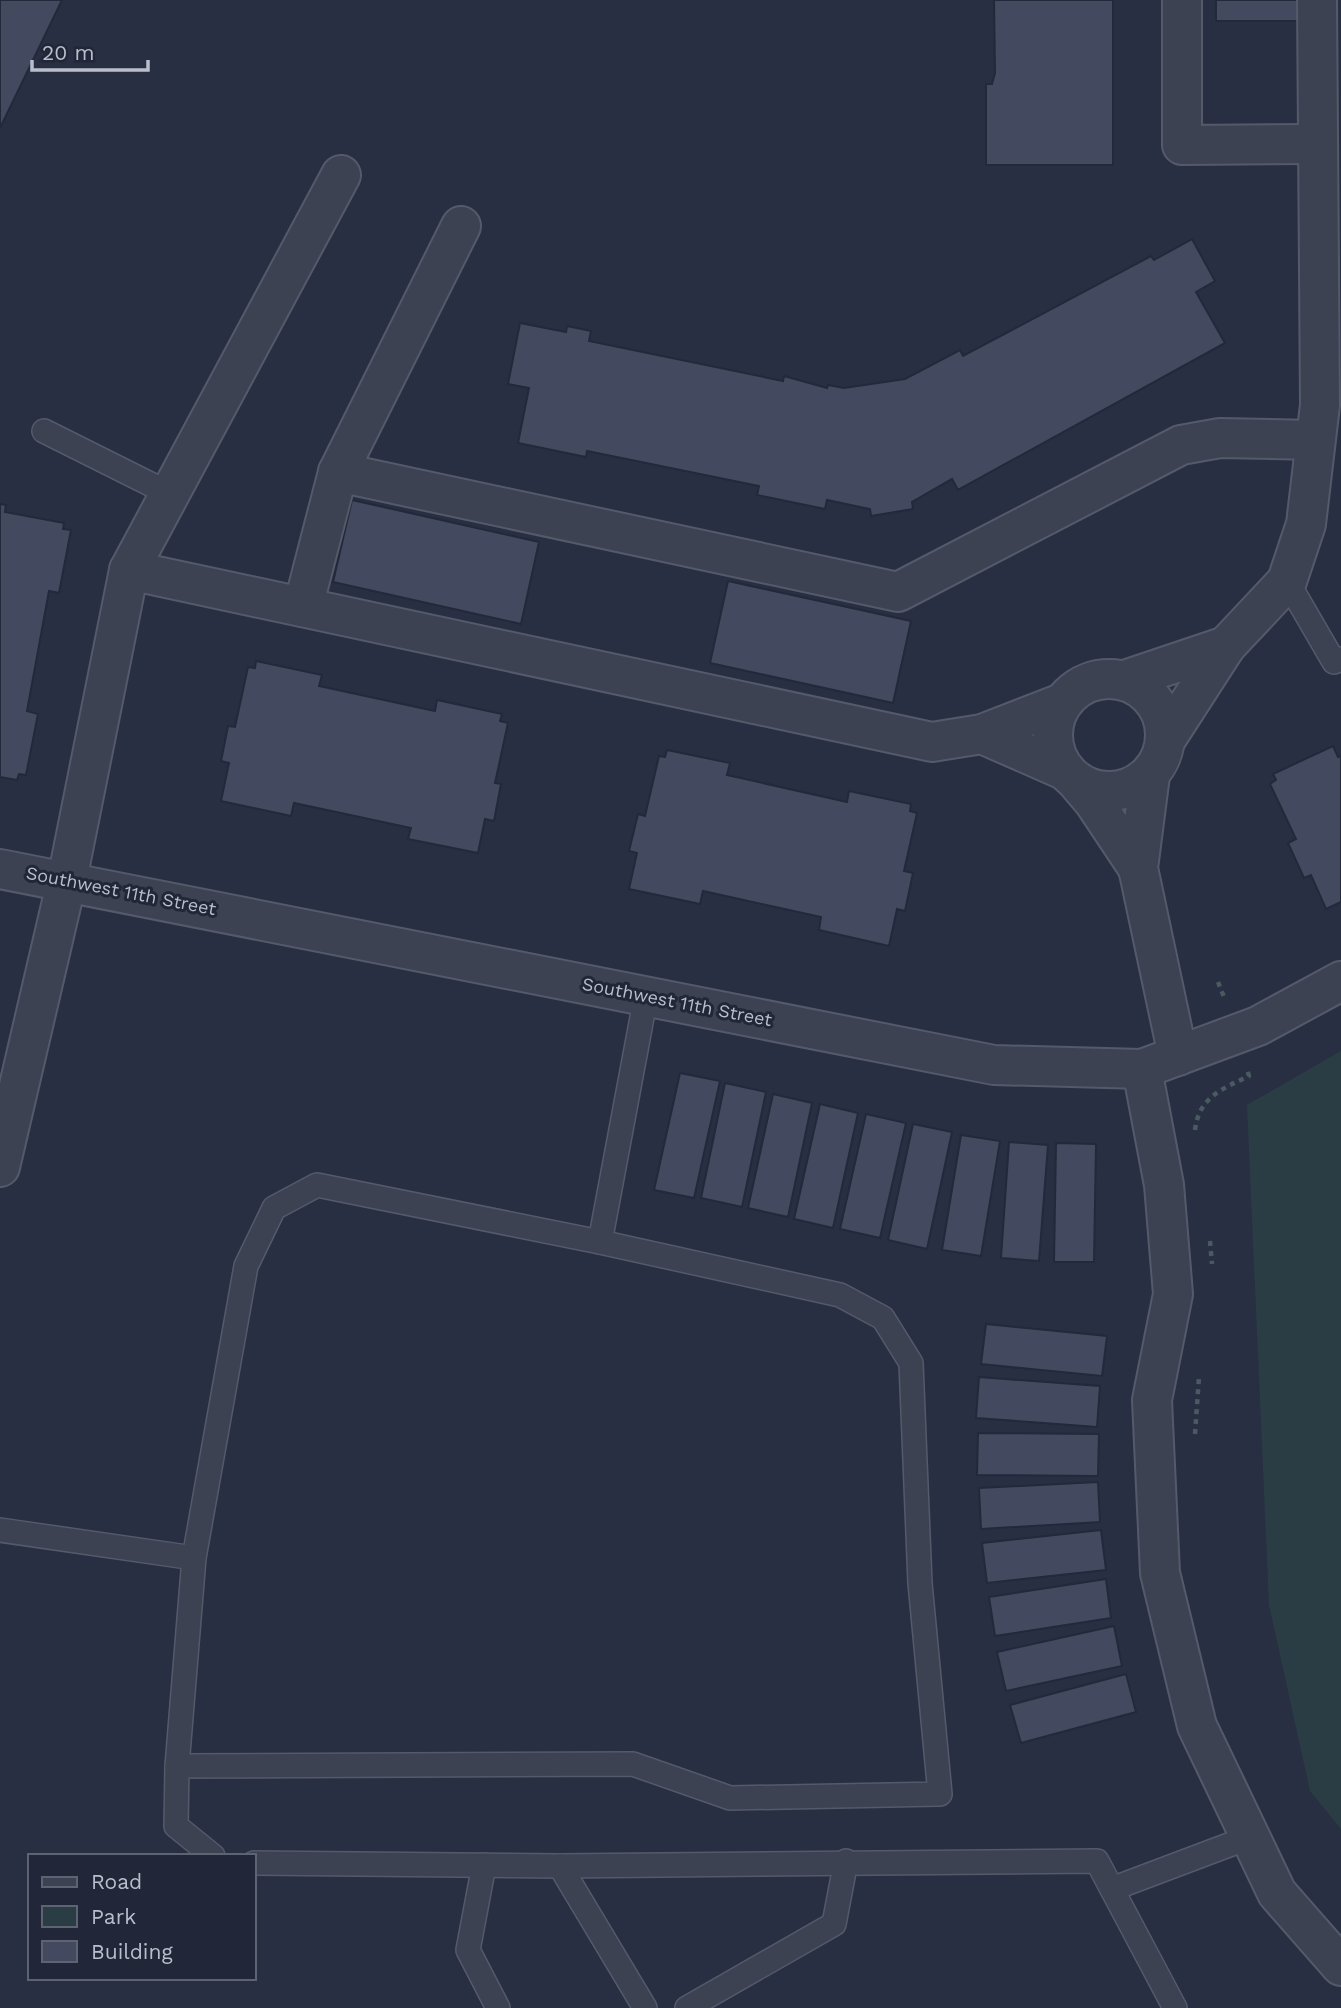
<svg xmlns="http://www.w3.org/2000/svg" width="1341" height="2008" viewBox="0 0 1341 2008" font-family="'Work Sans',sans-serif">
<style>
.green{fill:#2a3d44}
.building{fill:#434a60;stroke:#23293a;stroke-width:2}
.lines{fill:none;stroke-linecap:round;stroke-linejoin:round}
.lane-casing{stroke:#555a6a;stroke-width:26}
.street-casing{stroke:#555a6a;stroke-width:42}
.path{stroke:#495a60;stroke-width:4.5;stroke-dasharray:5 5;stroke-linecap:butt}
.lane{stroke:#3d4253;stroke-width:23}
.street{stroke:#3d4253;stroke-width:38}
.labels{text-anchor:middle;stroke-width:6;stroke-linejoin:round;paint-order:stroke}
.street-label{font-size:18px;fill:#babecc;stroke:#212738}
</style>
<rect width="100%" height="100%" fill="#282f43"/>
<polygon class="green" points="1341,1051 1341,1829 1310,1791 1269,1605 1247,1105"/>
<g class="building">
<polygon points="0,0 62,0 0,128"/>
<polygon points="994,0 1113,0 1113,165 986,165 986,84 992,84 995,73"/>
<rect x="1216" y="0" width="83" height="21"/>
<polygon points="1192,239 1215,281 1196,292 1225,343 958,490 952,479 912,502 913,509 871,516 870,509 827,500 825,509 757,495 759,486 587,451 586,457 518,443 529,388 508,384 520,323 566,332 567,326 591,331 589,341 783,381 784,376 827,388 828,385 844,388 905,379 960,350 963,356 1151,256 1154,260"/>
<polygon points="352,500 539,542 521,624 333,582"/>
<polygon points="0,504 6,505 5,512 64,523 63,529 71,530 59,593 49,591 27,711 38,714 26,775 19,774 17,780 0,777"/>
<polygon points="728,581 911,621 893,703 710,663"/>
<polygon points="256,661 322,675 319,686 435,711 437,700 502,714 500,721 508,723 495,783 501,784 494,821 485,819 478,853 408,839 411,828 294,803 291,816 221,801 229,763 221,761 228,726 235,727 248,667 255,668"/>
<polygon points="1333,746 1338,757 1341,756 1341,902 1326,909 1311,875 1304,878 1288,843 1296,839 1270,784 1276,780 1273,774"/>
<polygon points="667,750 730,763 727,775 847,802 849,791 911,804 910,811 917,813 904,871 913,873 905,911 897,909 889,946 819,930 821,917 703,891 700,904 629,889 637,853 629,851 638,814 645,816 659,756 665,757"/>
<polygon points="680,1073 720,1081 694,1198 654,1190"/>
<polygon points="725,1083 766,1092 742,1207 701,1198"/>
<polygon points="773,1094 812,1103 788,1217 748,1208"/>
<polygon points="820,1104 858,1113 833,1228 794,1219"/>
<polygon points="866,1114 906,1123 880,1238 840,1229"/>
<polygon points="913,1124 952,1132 927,1249 888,1240"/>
<polygon points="961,1135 1000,1141 981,1256 942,1250"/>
<polygon points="1009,1142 1048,1145 1039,1261 1001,1258"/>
<polygon points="1056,1143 1096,1144 1094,1262 1054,1262"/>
<polygon points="986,1324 1107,1336 1102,1376 981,1364"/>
<polygon points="979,1377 1100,1386 1097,1427 976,1418"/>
<polygon points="978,1433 1099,1434 1098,1476 977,1475"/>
<polygon points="1098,1482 1100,1522 981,1529 979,1488"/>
<polygon points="1101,1530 1106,1570 987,1583 982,1543"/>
<polygon points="1106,1579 1111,1618 995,1636 989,1597"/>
<polygon points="1114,1626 1122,1666 1006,1691 997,1652"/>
<polygon points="1126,1674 1136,1712 1021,1743 1010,1705"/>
</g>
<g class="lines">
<defs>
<g id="lane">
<polyline points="44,431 170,494"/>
<polyline points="1287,581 1334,662 1341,659"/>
<polyline points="0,1530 194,1558 246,1266 274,1208 317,1185 600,1242"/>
<polyline points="194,1558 177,1766 633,1764 730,1798 940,1794 920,1583 911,1363 883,1318 840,1295 600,1242 646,996"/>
<polyline points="177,1766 176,1826 213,1856"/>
<polyline points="254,1863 560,1866 1097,1861 1175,2008"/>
<polyline points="484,1865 468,1950 498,2008"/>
<polyline points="560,1866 645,2008"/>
<polyline points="1112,1889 1250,1837"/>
<polyline points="687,2008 834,1924 846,1861"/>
</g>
<g id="street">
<polyline points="1182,0 1182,145 1318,144"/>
<polyline points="338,472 898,592 1181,445 1220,438 1315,440"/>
<polyline points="129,570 341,175"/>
<polyline points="303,607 338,472 461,226"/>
<circle cx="1109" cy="735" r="56"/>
<polyline points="1125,680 1226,646"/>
<polyline points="982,734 1064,770"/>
<polyline points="1166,739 1226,646 1287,581 1306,524 1320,405 1317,0"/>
<polyline points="1150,775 1138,868 1178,1056"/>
<polyline points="1077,782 1094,802 1138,868"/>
<polyline points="0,869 994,1065 1142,1069 1258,1026 1341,981"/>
<polyline points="1142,1069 1164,1185 1173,1294 1152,1400 1160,1573 1197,1726 1277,1893 1341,1966"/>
<polyline points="0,1167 67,880 129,570 932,742 982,734 1062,703"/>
</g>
</defs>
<use href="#lane" class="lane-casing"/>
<use href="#street" class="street-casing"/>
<g class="path">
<polyline points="1218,982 1224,997"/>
<path d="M 1195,1130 C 1199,1097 1222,1089 1249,1076 L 1247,1069"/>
<polyline points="1210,1241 1212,1264"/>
<polyline points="1195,1434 1199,1377"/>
</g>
<use href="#lane" class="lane"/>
<use href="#street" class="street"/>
</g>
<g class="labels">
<g class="street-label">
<text transform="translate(121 891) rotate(11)" y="6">Southwest 11th Street</text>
<text transform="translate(677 1002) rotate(11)" y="6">Southwest 11th Street</text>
</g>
</g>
<rect x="28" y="1854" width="228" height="126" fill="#212738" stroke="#5e6373" stroke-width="2"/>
<rect x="42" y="1877" width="35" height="10" fill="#3d4253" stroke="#5e6373" stroke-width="2"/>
<text x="91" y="1889" font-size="21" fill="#babecc">Road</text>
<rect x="42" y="1906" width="35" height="21" fill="#2a3d44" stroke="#5e6373" stroke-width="2"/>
<text x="91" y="1924" font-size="21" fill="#babecc">Park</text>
<rect x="42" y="1941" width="35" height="21" fill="#434a60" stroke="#5e6373" stroke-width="2"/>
<text x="91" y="1959" font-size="21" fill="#babecc">Building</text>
<path d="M32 60v10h116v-10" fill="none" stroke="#babecc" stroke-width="3.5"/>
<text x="42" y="60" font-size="21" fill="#babecc" stroke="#212738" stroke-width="5" paint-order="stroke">20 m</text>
</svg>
